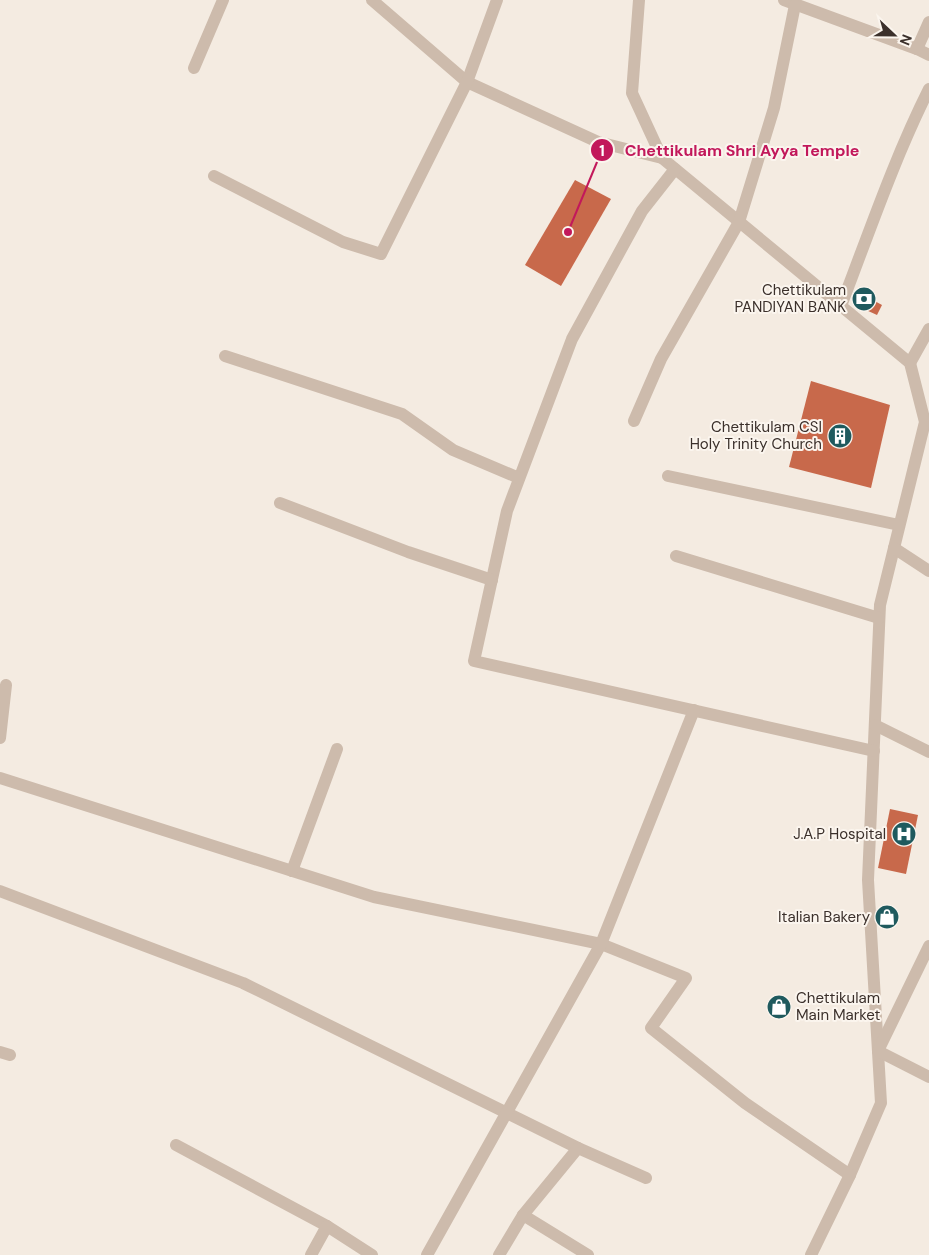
<svg xmlns="http://www.w3.org/2000/svg" width="929" height="1255" viewBox="0 0 929 1255" font-family="'DM Sans',sans-serif">
<style>
.building{fill:#c8694b}
.lines{fill:none;stroke-linecap:round;stroke-linejoin:round}
.minor{stroke:#cdbbac;stroke-width:12}
.labels{text-anchor:middle;stroke-width:4;stroke-linejoin:round;paint-order:stroke}
.poi-label{font-size:15px;fill:#3b302b;stroke:#fbf5ee;text-anchor:end}
.leader{fill:none;stroke:#c2185b;stroke-width:2}
.callout-dot{fill:#c2185b;stroke:#fbf5ee;stroke-width:2}
.mark-label{font-size:15px;text-anchor:middle;font-weight:bold;fill:#fff}
.callout-label{font-size:16px;text-anchor:middle;font-weight:bold;fill:#c2185b;stroke:#fbf5ee;stroke-width:4;stroke-linejoin:round;paint-order:stroke}
</style>
<rect width="100%" height="100%" fill="#f4ebe1"/>
<g class="building">
<polygon points="575,180 611,199 561,286 525,265"/>
<polygon points="860,293 882,305 877,315 855,305"/>
<polygon points="811,381 890,405 871,488 789,467"/>
<polygon points="890,809 918,815 906,874 878,868"/>
</g>
<g class="lines">
<g class="minor">
<polyline points="372,0 467,82 598,142 662,158"/>
<polyline points="639,0 632,93 662,158 910,363 925,422 880,605 868,880 881,1103 850,1175 811,1255"/>
<polyline points="784,0 917,49 929,55"/>
<polyline points="917,49 929,22"/>
<polyline points="194,68 223,0"/>
<polyline points="675,169 642,211 572,339 507,511 474,661 874,751"/>
<polyline points="214,176 343,242 381,254 467,82 497,0"/>
<path d="M 841,306 C 869,233 894,159 929,89"/>
<polyline points="225,356 402,414 453,450 519,478"/>
<polyline points="910,363 929,329"/>
<polyline points="634,421 661,359 739,222 774,108 795,5"/>
<polyline points="668,476 899,525"/>
<polyline points="280,503 408,552 492,580"/>
<polyline points="894,548 929,571"/>
<polyline points="676,556 879,618"/>
<polyline points="875,725 929,752"/>
<polyline points="0,738 6,685"/>
<polyline points="0,778 374,897 601,944 686,978 651,1028 745,1103 850,1175"/>
<polyline points="292,871 337,749"/>
<polyline points="0,891 243,983 578,1148 646,1178"/>
<polyline points="929,946 878,1051 929,1077"/>
<polyline points="0,1052 10,1055"/>
<polyline points="176,1145 327,1226 372,1255"/>
<polyline points="523,1215 588,1255"/>
<polyline points="311,1255 327,1226"/>
<polyline points="427,1255 601,944 694,710"/>
<polyline points="499,1255 523,1215 578,1148"/>
</g>
</g>
<defs>
<symbol id="bank-disc" viewBox="-11 -11 22 22"><circle r="9.5" fill="#1f5a5e" stroke="#fbf5ee"/><path d="M-6-4H6V4H-6ZM0-2.3a2.3 2.3 0 1 0 0 4.6a2.3 2.3 0 1 0 0-4.6Z" fill="#fff"/></symbol>
<symbol id="building-disc" viewBox="-11 -11 22 22"><circle r="9.5" fill="#1f5a5e" stroke="#fbf5ee"/><path d="M-4-6H4V6H1V3H-1V6H-4ZM-2.5-4.3h1.7v1.8h-1.7ZM.8-4.3h1.7v1.8H.8ZM-2.5-1h1.7V.8h-1.7ZM.8-1h1.7V.8H.8Z" fill="#fff"/></symbol>
<symbol id="hospital-disc" viewBox="-11 -11 22 22"><circle r="9.5" fill="#1f5a5e" stroke="#fbf5ee"/><path d="M-5-5h3v3.5h4V-5h3V5h-3V1.5h-4V5h-3Z" fill="#fff"/></symbol>
<symbol id="shop-disc" viewBox="-11 -11 22 22"><circle r="9.5" fill="#1f5a5e" stroke="#fbf5ee"/><path d="M-5-2.5h2.3a2.7 3.5 0 0 1 5.4 0H5L5.5 6h-11ZM-1.5-2.5h3a1.5 2.3 0 0 0-3 0Z" fill="#fff"/></symbol>
</defs>
<g fill-rule="evenodd">
<use href="#bank-disc" x="850" y="285" width="28" height="28"/>
<use href="#building-disc" x="826" y="422" width="28" height="28"/>
<use href="#hospital-disc" x="890" y="820" width="28" height="28"/>
<use href="#shop-disc" x="873" y="903" width="28" height="28"/>
<use href="#shop-disc" x="765" y="993" width="28" height="28"/>
</g>
<g class="labels">
<g class="poi-label">
<text x="846" y="295">Chettikulam<tspan x="846" dy="17">PANDIYAN BANK</tspan></text>
<text x="822" y="432">Chettikulam CSI<tspan x="822" dy="17">Holy Trinity Church</tspan></text>
<text x="886" y="839">J.A.P Hospital</text>
<text x="870" y="922">Italian Bakery</text>
<text x="796" y="1003" text-anchor="start">Chettikulam<tspan x="796" dy="17">Main Market</tspan></text>
</g>
</g>
<path class="leader" d="M568 232L602 150"/>
<g class="callout-dot">
<circle cx="568" cy="232" r="5"/>
<circle cx="602" cy="150" r="12"/>
</g>
<g class="mark-label">
<text x="602" y="156">1</text>
</g>
<g class="callout-label">
<text x="742" y="156">Chettikulam Shri Ayya Temple</text>
</g>
<g transform="translate(894 35) rotate(112)" stroke="#fbf5ee" stroke-width="4" paint-order="stroke">
<path d="M0-4L9 19L0 12L-9 19Z" fill="#3b302b"/>
<text y="-8" font-size="14" font-weight="bold" text-anchor="middle" fill="#3b302b">N</text>
</g>
</svg>
